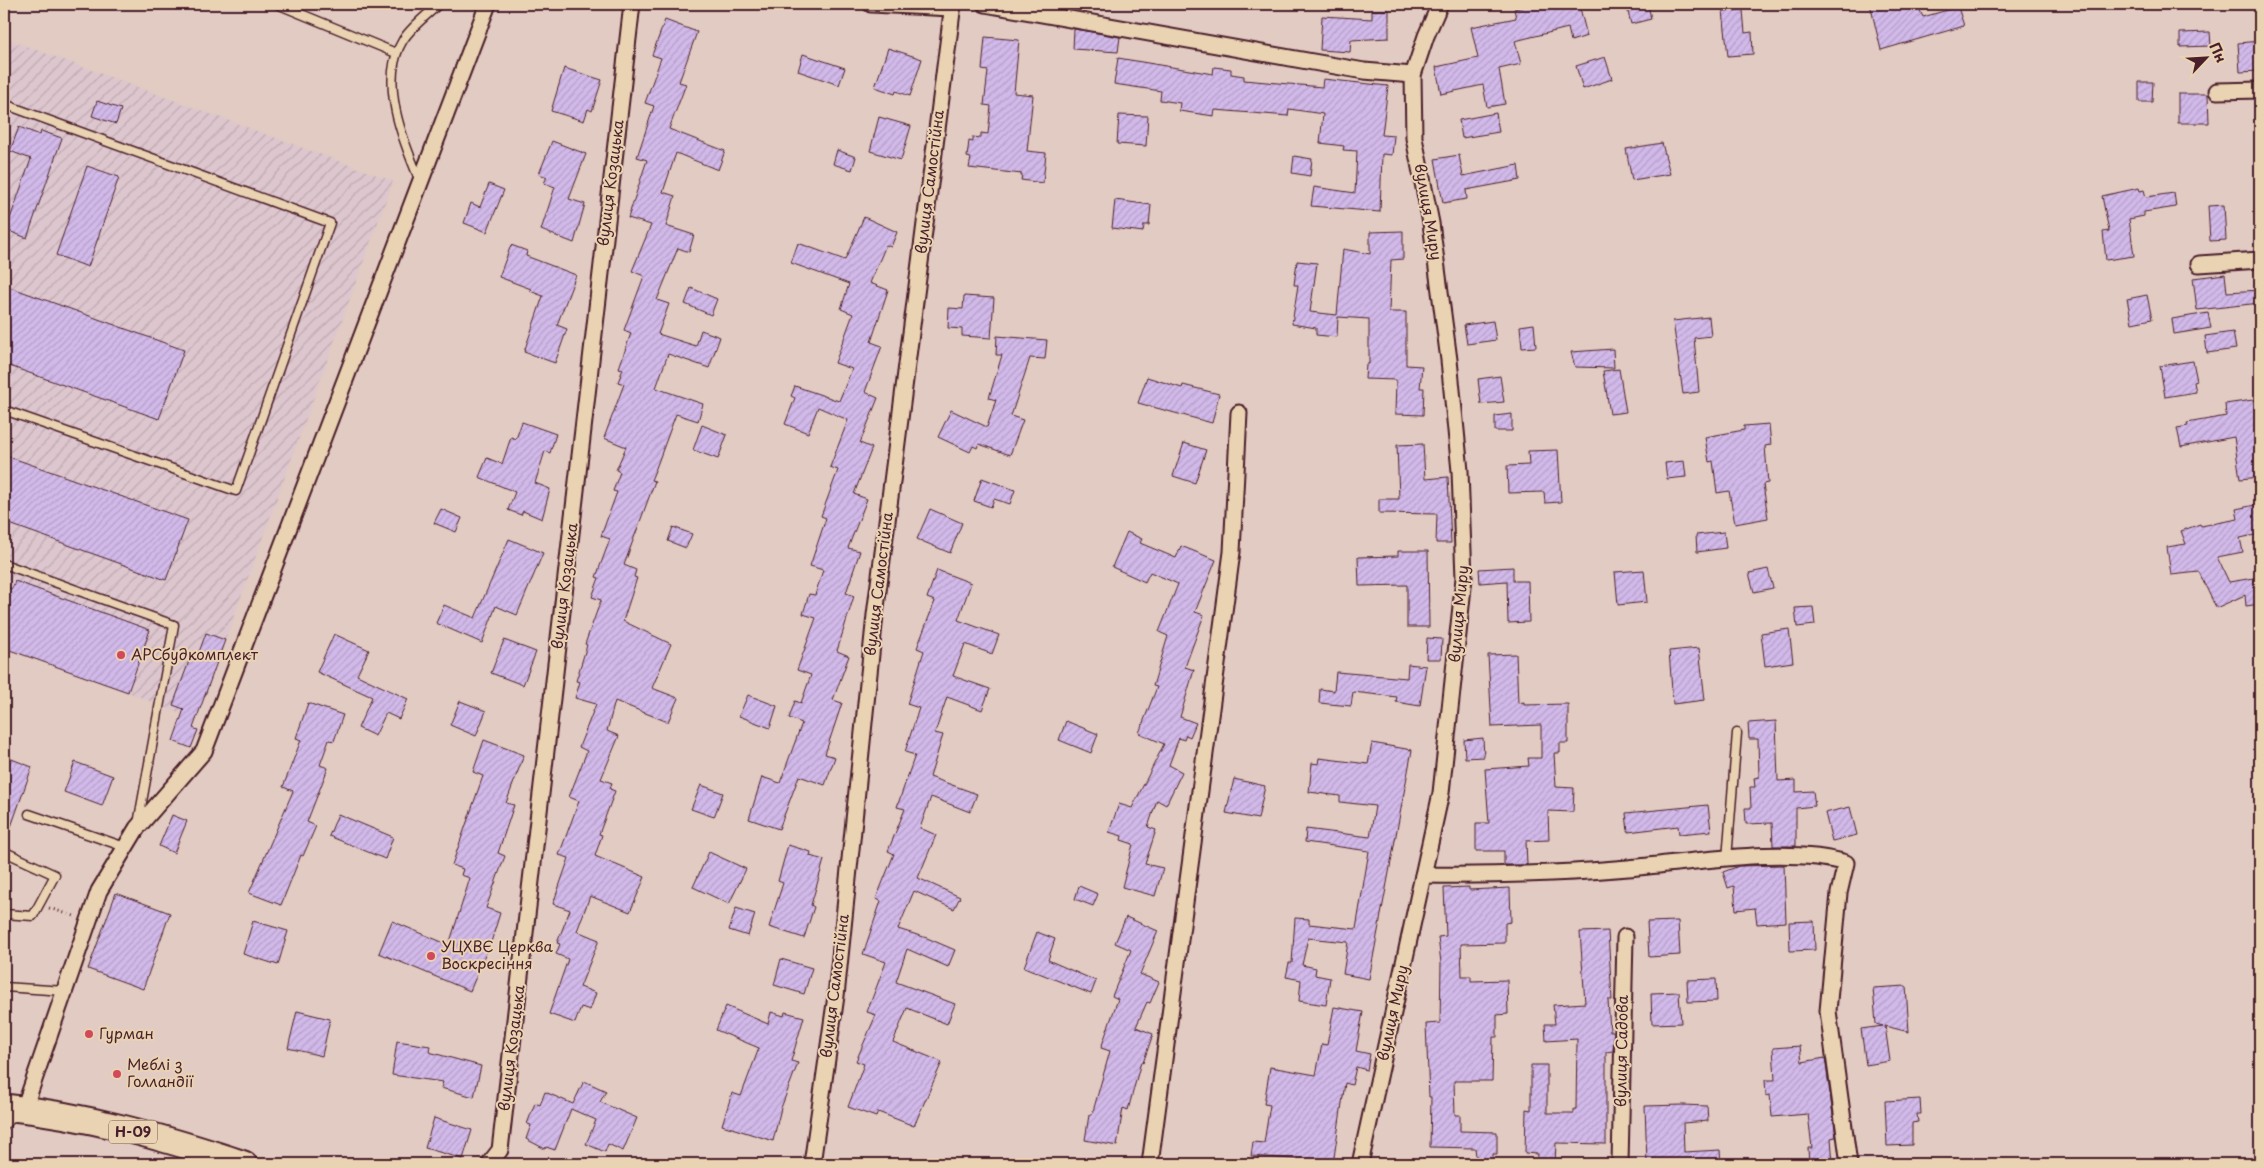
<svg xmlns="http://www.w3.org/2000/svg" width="2264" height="1168" viewBox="0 0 2264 1168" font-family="'Playpen Sans',sans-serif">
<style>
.industrial{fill:url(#industrial-furrows)}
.building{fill:url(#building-hatch);stroke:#4a1f2b}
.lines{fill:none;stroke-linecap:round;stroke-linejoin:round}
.lane-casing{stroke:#4a1f2b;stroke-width:11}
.street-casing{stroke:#4a1f2b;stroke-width:19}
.primary-casing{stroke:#4a1f2b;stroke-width:29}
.path{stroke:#4a1f2b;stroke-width:3;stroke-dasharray:1 4;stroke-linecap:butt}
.lane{stroke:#e9d3b2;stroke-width:8}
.street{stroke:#e9d3b2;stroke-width:15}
.primary{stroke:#e9d3b2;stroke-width:25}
.poi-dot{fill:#d1495b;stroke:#e9d3b2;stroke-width:2}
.labels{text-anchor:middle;stroke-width:4;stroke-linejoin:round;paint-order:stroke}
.shield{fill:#e9d3b2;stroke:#7a5554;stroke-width:1}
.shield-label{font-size:14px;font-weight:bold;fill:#4a1f2b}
.street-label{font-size:15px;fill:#4a1f2b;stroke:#e9d3b2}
.poi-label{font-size:15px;fill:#4a1f2b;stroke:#e9d3b2;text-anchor:start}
</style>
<defs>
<pattern id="industrial-furrows" width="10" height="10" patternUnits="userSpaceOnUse" patternTransform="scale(1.25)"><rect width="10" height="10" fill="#ddc6ce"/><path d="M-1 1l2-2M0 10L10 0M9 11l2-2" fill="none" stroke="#bfaab1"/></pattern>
<pattern id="building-hatch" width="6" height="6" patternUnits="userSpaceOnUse" patternTransform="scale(1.25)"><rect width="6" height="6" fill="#d1b9e9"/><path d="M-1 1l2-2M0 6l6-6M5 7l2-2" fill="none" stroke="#b59fc8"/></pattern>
</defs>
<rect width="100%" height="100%" fill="#e2cbc2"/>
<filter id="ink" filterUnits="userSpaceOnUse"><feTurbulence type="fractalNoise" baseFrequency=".02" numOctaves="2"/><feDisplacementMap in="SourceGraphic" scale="10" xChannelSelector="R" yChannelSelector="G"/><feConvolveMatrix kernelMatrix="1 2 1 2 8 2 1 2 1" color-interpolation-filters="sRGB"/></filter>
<g filter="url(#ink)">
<polygon class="industrial" points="4,38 393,181 196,720 128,692 4,648"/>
<g class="building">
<polygon points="1536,4 1579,4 1587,36 1571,41 1568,28 1515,41 1521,64 1499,69 1505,104 1487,107 1483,85 1441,94 1436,67 1478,58 1471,27 1516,18 1514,9"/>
<polygon points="1648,4 1651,19 1631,24 1627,8"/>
<polygon points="1870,4 1917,4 1923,17 1958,7 1964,26 1881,50"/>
<polygon points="1372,10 1389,10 1389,38 1351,40 1350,52 1320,50 1322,16 1372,19"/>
<polygon points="1743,10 1745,33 1752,32 1753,54 1728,56 1723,11"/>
<polygon points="665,20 697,32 679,82 686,84 669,129 725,151 718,170 676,153 663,192 675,196 666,226 694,235 689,252 678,248 657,300 669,304 658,334 696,346 701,330 720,337 709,368 668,354 656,388 703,404 698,421 676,414 656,468 651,480 655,481 624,565 636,570 634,577 637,578 623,621 671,644 652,688 678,698 668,722 615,701 607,731 619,736 601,779 612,783 610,789 615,791 599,834 602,835 595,856 645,877 630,912 590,896 577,931 599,940 580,987 596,993 590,1010 581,1007 575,1023 549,1014 568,959 556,954 560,944 557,943 570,910 553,904 569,858 559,855 579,801 569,797 587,751 579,747 596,704 575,698 580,682 576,681 587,645 585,644 601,600 592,597 599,578 596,577 610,539 601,536 617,492 613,491 620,472 616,470 626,447 604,438 624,384 618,382 623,369 619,368 631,333 624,330 644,276 632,271 651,225 628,218 647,160 637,157 654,106 645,103 661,58 652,55"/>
<polygon points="1074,29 1120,37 1118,52 1073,49"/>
<polygon points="2210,32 2211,46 2180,47 2180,33"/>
<polygon points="985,37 1019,40 1014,93 1033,95 1027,151 1046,153 1043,183 1021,180 1022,174 969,168 971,158 967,157 969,141 973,142 973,137 981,138 981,133 988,134 991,106 984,105 988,71 982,70"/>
<polygon points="2260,41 2260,71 2240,72 2238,43"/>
<polygon points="888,48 922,59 910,96 896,91 895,94 875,87"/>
<polygon points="803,54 845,68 839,85 798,71"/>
<polygon points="1605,57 1612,79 1583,89 1576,66"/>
<polygon points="1118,58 1213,74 1214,67 1231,69 1231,74 1244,76 1244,80 1322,87 1323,79 1388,86 1382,135 1394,136 1392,155 1382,154 1380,212 1311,206 1314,187 1355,193 1357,151 1343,150 1344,146 1320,143 1323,114 1289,109 1288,116 1215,110 1214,116 1179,111 1180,103 1160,100 1161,91 1114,84"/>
<polygon points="564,68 602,80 592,111 588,109 584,121 551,111"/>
<polygon points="2139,82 2153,82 2152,102 2139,102"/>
<polygon points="2178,94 2208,94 2209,123 2178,123"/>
<polygon points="97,101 121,109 116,124 92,116"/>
<polygon points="1496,113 1499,132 1462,138 1459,120"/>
<polygon points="1119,115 1148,116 1146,146 1117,144"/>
<polygon points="879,117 911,126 901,160 870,151"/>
<polygon points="19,127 40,135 41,131 62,138 27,238 6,230 31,159 10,151"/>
<polygon points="552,141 586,154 569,199 585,204 574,243 541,230 555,187 544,183 547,177 539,174"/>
<polygon points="1662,143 1670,174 1632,180 1626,149"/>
<polygon points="837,150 856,157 852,170 833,164"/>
<polygon points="1459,155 1463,176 1518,165 1520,180 1466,190 1467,199 1443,203 1435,159"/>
<polygon points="1294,156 1312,159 1310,176 1292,173"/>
<polygon points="87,166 119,177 88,267 56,255"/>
<polygon points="489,184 504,190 487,232 464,223 471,203 480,207"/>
<polygon points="2139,188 2140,191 2144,190 2146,197 2174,193 2176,207 2144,212 2144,216 2129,219 2134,256 2106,260 2103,232 2109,231 2102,196"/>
<polygon points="1115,200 1151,205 1149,225 1144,225 1143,232 1112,228"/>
<polygon points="2224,205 2226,240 2210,241 2208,206"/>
<polygon points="864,217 897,232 891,247 886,245 870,283 888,290 871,342 882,346 865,392 878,398 860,443 872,448 854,494 867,499 848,548 860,551 846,593 854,596 837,651 849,656 833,700 842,703 825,754 835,757 825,785 799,776 779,829 749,819 762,777 780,783 802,723 789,718 795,701 801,703 811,675 797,670 816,618 803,614 809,594 815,595 823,570 810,566 826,518 821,516 838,470 830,467 848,420 818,407 808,433 785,424 795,398 791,396 795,386 839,401 852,369 835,363 853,314 841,309 849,284 791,263 798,243 845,260"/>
<polygon points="1403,231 1403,259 1391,260 1389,312 1406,312 1406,365 1422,366 1420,388 1424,388 1423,415 1395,414 1396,380 1365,379 1366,364 1369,364 1369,319 1338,317 1337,337 1316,335 1316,328 1292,324 1298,285 1294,285 1297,261 1317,263 1310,312 1337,315 1343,249 1370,254 1370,232"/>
<polygon points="511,245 527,251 526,256 576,275 557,325 567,329 555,363 524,352 543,296 530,291 531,289 499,277"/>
<polygon points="2225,274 2227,292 2260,290 2260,303 2197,310 2193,278"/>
<polygon points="4,285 184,350 159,419 4,364"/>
<polygon points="691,288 717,299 711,315 685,304"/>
<polygon points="2147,295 2152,319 2132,323 2127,299"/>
<polygon points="964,296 994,298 991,338 962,336 962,329 948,328 949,308 963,309"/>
<polygon points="2208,313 2211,328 2174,334 2172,319"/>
<polygon points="1709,317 1711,336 1694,338 1699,392 1683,394 1673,321"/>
<polygon points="1493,321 1496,340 1467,344 1464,325"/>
<polygon points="1534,324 1536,347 1522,348 1520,326"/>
<polygon points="2233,332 2236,349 2207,353 2205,336"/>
<polygon points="997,336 1047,340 1045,359 1030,358 1011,416 1023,420 1010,455 979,444 977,448 973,446 970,452 938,437 951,410 987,427 996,400 989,398 1002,355 996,355"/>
<polygon points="1613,349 1614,368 1575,367 1571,352"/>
<polygon points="2193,361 2197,381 2194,382 2196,392 2165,397 2160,366"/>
<polygon points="1619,369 1626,412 1610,414 1603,371"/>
<polygon points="1500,376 1504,402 1481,404 1478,379"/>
<polygon points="1147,377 1182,388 1183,385 1219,394 1212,423 1138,403"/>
<polygon points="2260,399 2260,477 2240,479 2234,437 2181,447 2177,428 2188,426 2187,423 2226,416 2225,404"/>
<polygon points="1512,414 1512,431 1495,431 1495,416"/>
<polygon points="522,422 556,434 550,453 545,451 535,483 550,489 542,519 523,511 521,515 508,510 515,492 479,477 487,458 502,464 511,437 516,439"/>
<polygon points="1769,424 1771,445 1765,446 1768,483 1763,484 1768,518 1735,524 1729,491 1717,493 1713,461 1709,462 1705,437 1744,430 1744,426"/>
<polygon points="702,425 727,435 718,459 693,450"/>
<polygon points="1184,443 1206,450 1195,483 1173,476"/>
<polygon points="1423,444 1425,479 1448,477 1451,543 1436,543 1437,514 1379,513 1379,499 1399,499 1397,445"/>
<polygon points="1558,450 1561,502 1545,503 1544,492 1508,493 1507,466 1529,465 1528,451"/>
<polygon points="4,455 188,520 166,580 4,522"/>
<polygon points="1684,461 1686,477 1667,479 1665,463"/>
<polygon points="982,478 1015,490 1010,504 994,499 991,507 974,501"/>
<polygon points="2260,504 2260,534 2240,538 2243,552 2217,557 2229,582 2260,577 2260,604 2246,606 2245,595 2216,608 2199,572 2171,575 2167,547 2186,544 2181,531 2200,524 2201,526 2238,519 2236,509"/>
<polygon points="441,509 462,518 456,532 434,523"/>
<polygon points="930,509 962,523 950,553 917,539"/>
<polygon points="673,527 692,534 686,548 668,541"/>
<polygon points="1127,532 1142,539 1140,543 1176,558 1181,546 1216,560 1195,612 1204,615 1185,667 1194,670 1180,717 1196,723 1190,737 1186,735 1184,740 1179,738 1169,765 1182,772 1166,805 1157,800 1148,827 1156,830 1145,864 1163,868 1155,896 1122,887 1133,844 1121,840 1122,836 1109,832 1119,804 1132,808 1164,744 1139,733 1157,687 1153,686 1168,636 1159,632 1178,584 1150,572 1145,582 1112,567"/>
<polygon points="1724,532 1726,548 1697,552 1696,535"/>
<polygon points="509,539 543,553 517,615 496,606 482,643 436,623 444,605 475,618"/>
<polygon points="1398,551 1428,551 1429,627 1407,627 1407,585 1359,586 1358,557 1398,556"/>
<polygon points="1513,567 1513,581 1528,581 1529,622 1508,623 1507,581 1480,583 1479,569"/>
<polygon points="1768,569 1773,588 1754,592 1749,573"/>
<polygon points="937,570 971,583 958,620 999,635 992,654 965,644 953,676 990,689 982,710 947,697 935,733 943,735 930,777 977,794 970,812 931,797 920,828 936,835 918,878 960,897 954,909 914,891 898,929 927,938 955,950 948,967 907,949 896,982 955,1004 947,1024 907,1008 893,1042 942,1062 914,1126 878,1112 876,1117 848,1107 864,1064 856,1061 876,1015 867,1012 886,962 863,954 881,901 876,899 894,854 888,851 905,809 897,807 915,755 905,752 919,708 907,704 924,651 917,648 935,601 927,598"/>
<polygon points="1644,570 1647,602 1618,605 1615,572"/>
<polygon points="15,581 150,630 128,692 4,648 4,586 12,589"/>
<polygon points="1813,607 1815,625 1797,627 1795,608"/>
<polygon points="1789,629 1793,662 1765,666 1761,633"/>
<polygon points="206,633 225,640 196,720 193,728 198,730 191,748 173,741 184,709 173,705 192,653 198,655"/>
<polygon points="334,634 369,650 357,675 408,699 399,719 386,713 375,736 358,728 372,697 317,672"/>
<polygon points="1427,638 1442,639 1441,659 1426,659"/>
<polygon points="504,640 536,652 523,685 491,673"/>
<polygon points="1699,648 1705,700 1673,704 1669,651"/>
<polygon points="1516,654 1518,703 1524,702 1524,705 1568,704 1568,743 1560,743 1560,753 1554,753 1556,787 1574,788 1573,812 1548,811 1549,840 1526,841 1527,865 1504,865 1504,851 1476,851 1476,823 1489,823 1485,769 1529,766 1528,758 1541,758 1541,725 1492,727 1488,655"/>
<polygon points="1408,664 1426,666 1420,706 1396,702 1397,697 1353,692 1351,706 1319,703 1320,689 1334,691 1336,672 1407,678"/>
<polygon points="748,695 777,706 770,728 739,716"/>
<polygon points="460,701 486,711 476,736 450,725"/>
<polygon points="308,703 343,715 334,741 329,740 320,765 328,768 307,822 316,826 303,856 301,855 281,905 249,893 293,791 283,787 301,740 296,738"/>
<polygon points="1066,721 1098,734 1091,753 1059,740"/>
<polygon points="1776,721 1778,781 1796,780 1796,792 1813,791 1815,806 1796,808 1796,846 1773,846 1772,823 1746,824 1745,808 1751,808 1750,787 1755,787 1754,778 1759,777 1758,739 1749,739 1748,723"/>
<polygon points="1483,738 1484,757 1465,758 1464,740"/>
<polygon points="484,740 524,755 506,803 514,805 498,853 505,856 486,908 500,913 492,939 470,991 379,953 392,921 449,945 470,878 461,875 463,869 452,865 483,776 473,772"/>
<polygon points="1372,743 1412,750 1369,979 1343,974 1348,942 1308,938 1302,965 1316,968 1315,975 1330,978 1326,1005 1299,1001 1301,980 1286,977 1289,963 1292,963 1295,918 1309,919 1309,924 1356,929 1369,851 1305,842 1306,829 1370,837 1375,806 1340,802 1340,796 1309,792 1312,763 1318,764 1319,758 1368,764"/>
<polygon points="4,756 32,767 6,841 4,840"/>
<polygon points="75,762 113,776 102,806 64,792"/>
<polygon points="1234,779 1265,786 1258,819 1226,813"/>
<polygon points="701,785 723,793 714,817 691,809"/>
<polygon points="1708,805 1711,831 1679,834 1678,826 1628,832 1626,813"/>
<polygon points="1850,807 1857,835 1832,841 1825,813"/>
<polygon points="338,814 393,837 385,859 329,836"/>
<polygon points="172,815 187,821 174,853 159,846"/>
<polygon points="788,845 811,852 810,856 824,860 811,905 814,907 804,938 769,927 783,883 778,881"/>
<polygon points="709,852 746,869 729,904 693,887"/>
<polygon points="1784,865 1786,922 1757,924 1755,908 1736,910 1734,886 1728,888 1723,872 1739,866"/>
<polygon points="1079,886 1098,894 1093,906 1075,899"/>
<polygon points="1469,887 1469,890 1510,888 1511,922 1505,923 1505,943 1461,944 1462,976 1471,976 1471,981 1507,980 1508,1014 1497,1015 1497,1037 1493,1037 1492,1081 1454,1081 1455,1115 1460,1115 1460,1131 1497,1132 1497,1154 1493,1154 1493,1164 1477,1164 1475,1148 1430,1147 1431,1097 1429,1097 1426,1024 1440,1023 1441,963 1438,937 1446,936 1444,888"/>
<polygon points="116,893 170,913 143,989 88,969"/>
<polygon points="736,908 755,914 748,936 729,930"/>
<polygon points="1126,917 1158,931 1140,974 1159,982 1150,1003 1147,1002 1136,1027 1153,1034 1143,1063 1141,1062 1128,1110 1123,1108 1117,1146 1085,1140 1089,1115 1092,1115 1110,1051 1101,1048 1118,999 1112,996 1131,950 1115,943"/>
<polygon points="253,921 288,931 278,965 243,954"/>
<polygon points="1678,921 1680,955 1649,957 1647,922"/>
<polygon points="1814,921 1815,950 1790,951 1789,922"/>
<polygon points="1608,931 1612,1000 1608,1000 1610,1031 1614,1031 1613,1051 1606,1052 1606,1144 1556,1143 1555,1164 1537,1164 1538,1154 1525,1153 1526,1109 1531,1110 1531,1065 1547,1065 1547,1113 1574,1113 1574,1109 1576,1109 1577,1039 1546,1041 1545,1024 1555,1024 1553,1005 1585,1003 1580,932"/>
<polygon points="1037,932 1055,939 1048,960 1096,981 1091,994 1024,967"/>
<polygon points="781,959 812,968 804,994 774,985"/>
<polygon points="1716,979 1717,1001 1688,1002 1687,980"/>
<polygon points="1906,986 1909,1032 1885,1026 1890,1061 1866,1065 1861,1029 1883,1026 1876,1024 1873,988"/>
<polygon points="1679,992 1681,1023 1652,1024 1651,993"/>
<polygon points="726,1006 768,1024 771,1012 784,1016 785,1012 804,1017 791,1061 798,1063 781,1108 773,1141 722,1125 732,1093 741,1096 759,1048 716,1030"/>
<polygon points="1334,1007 1363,1012 1356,1051 1370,1054 1367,1070 1356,1067 1352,1085 1345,1083 1333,1164 1305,1164 1306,1160 1251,1156 1253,1142 1264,1143 1270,1105 1264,1104 1270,1067 1316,1075 1322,1044 1327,1045"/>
<polygon points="297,1011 330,1019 322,1056 288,1048"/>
<polygon points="397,1041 430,1046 429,1052 481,1066 474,1097 441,1088 443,1082 392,1075"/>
<polygon points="1800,1046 1802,1062 1825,1058 1836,1137 1831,1138 1833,1164 1809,1164 1808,1148 1812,1148 1808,1114 1772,1117 1770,1095 1766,1096 1765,1080 1775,1080 1773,1048"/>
<polygon points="584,1081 606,1091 600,1102 637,1118 623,1151 608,1144 605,1152 586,1144 596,1120 571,1109 555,1150 546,1147 545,1149 526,1139 531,1125 527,1124 535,1103 540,1105 545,1092 573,1104"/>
<polygon points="1920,1099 1921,1114 1917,1114 1918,1122 1912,1123 1912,1145 1887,1146 1885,1101"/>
<polygon points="1683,1105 1707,1106 1708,1121 1683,1123 1684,1152 1720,1150 1721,1164 1647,1164 1645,1106"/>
<polygon points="434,1118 472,1130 463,1159 425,1148"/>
</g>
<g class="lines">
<defs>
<g id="lane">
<polyline points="277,4 396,53"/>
<polyline points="4,104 330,223 236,491 4,410"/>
<path d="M 420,181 C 403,141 378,81 403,40 C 412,26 427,15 439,4"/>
<polyline points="4,564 174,625 138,824"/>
<polyline points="29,814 125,847"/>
<polyline points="1727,859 1737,733"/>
<polyline points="4,914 33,916 55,875 5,852"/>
<polyline points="4,987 65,991"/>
<polyline points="4,1125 16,1115"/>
</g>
<g id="street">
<polyline points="871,4 952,8"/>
<polyline points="985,4 1364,71 1413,75"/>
<polyline points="2217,91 2260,90"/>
<polyline points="2199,264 2260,260"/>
<path d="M 1423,875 C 1492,876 1559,874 1628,868 C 1690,863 1788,845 1846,863 L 1839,893 L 1828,1011 L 1849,1164"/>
<polyline points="24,1109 99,891 137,828 204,751 488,4"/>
<polyline points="489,1164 500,1150 632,4"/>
<polyline points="812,1164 836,996 875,615 953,4"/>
<polyline points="1150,1164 1232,552 1239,413"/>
<polyline points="1360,1164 1441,793 1464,578 1460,471 1449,360 1431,223 1414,138 1413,75 1426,36 1440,4"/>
<polyline points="1620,1164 1625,937"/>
</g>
<path id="primary" d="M 4,1107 C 85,1115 166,1138 244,1164"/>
</defs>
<use href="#lane" class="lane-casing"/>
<use href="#street" class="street-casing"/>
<use href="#primary" class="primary-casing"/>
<polyline class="path" points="49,908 74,916"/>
<use href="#lane" class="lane"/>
<use href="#street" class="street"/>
<use href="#primary" class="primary"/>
</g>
</g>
<g class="poi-dot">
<circle cx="121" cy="655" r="5"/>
<circle cx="431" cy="956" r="5"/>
<circle cx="89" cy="1034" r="5"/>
<circle cx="117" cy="1074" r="5"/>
</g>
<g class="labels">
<rect class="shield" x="109" y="1120.5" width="48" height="23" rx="4"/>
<g class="shield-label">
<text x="133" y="1137">Н-09</text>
</g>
<g class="street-label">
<text transform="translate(930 182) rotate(-83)" y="5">вулиця Самостійна</text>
<text transform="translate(611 183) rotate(-83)" y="5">вулиця Козацька</text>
<text transform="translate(1428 212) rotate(80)" y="5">вулиця Миру</text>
<text transform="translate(879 584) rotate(-83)" y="5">вулиця Самостійна</text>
<text transform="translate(565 586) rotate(-83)" y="5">вулиця Козацька</text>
<text transform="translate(1459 614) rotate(-85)" y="5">вулиця Миру</text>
<text transform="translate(835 986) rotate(-83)" y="5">вулиця Самостійна</text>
<text transform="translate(1393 1013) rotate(-78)" y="5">вулиця Миру</text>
<text transform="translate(512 1048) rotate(-83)" y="5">вулиця Козацька</text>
<text transform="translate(1622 1051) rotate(-89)" y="5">вулиця Садова</text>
</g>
<g class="poi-label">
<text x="131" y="660">АРСбудкомплект</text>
<text x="441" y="952">УЦХВЄ Церква<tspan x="441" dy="17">Воскресіння</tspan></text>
<text x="99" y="1039">Гурман</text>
<text x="127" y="1070">Меблі з<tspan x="127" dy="17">Голландії</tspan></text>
</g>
</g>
<rect width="2264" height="1168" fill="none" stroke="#e9d3b2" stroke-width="20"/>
<rect x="10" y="10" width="2244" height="1148" fill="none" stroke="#4a1f2b" stroke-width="2" filter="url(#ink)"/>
<g transform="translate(2206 58) rotate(65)" stroke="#e9d3b2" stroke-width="4" paint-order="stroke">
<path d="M0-4L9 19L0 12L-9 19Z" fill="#4a1f2b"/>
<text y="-8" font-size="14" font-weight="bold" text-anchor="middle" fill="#4a1f2b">Пн</text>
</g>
</svg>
